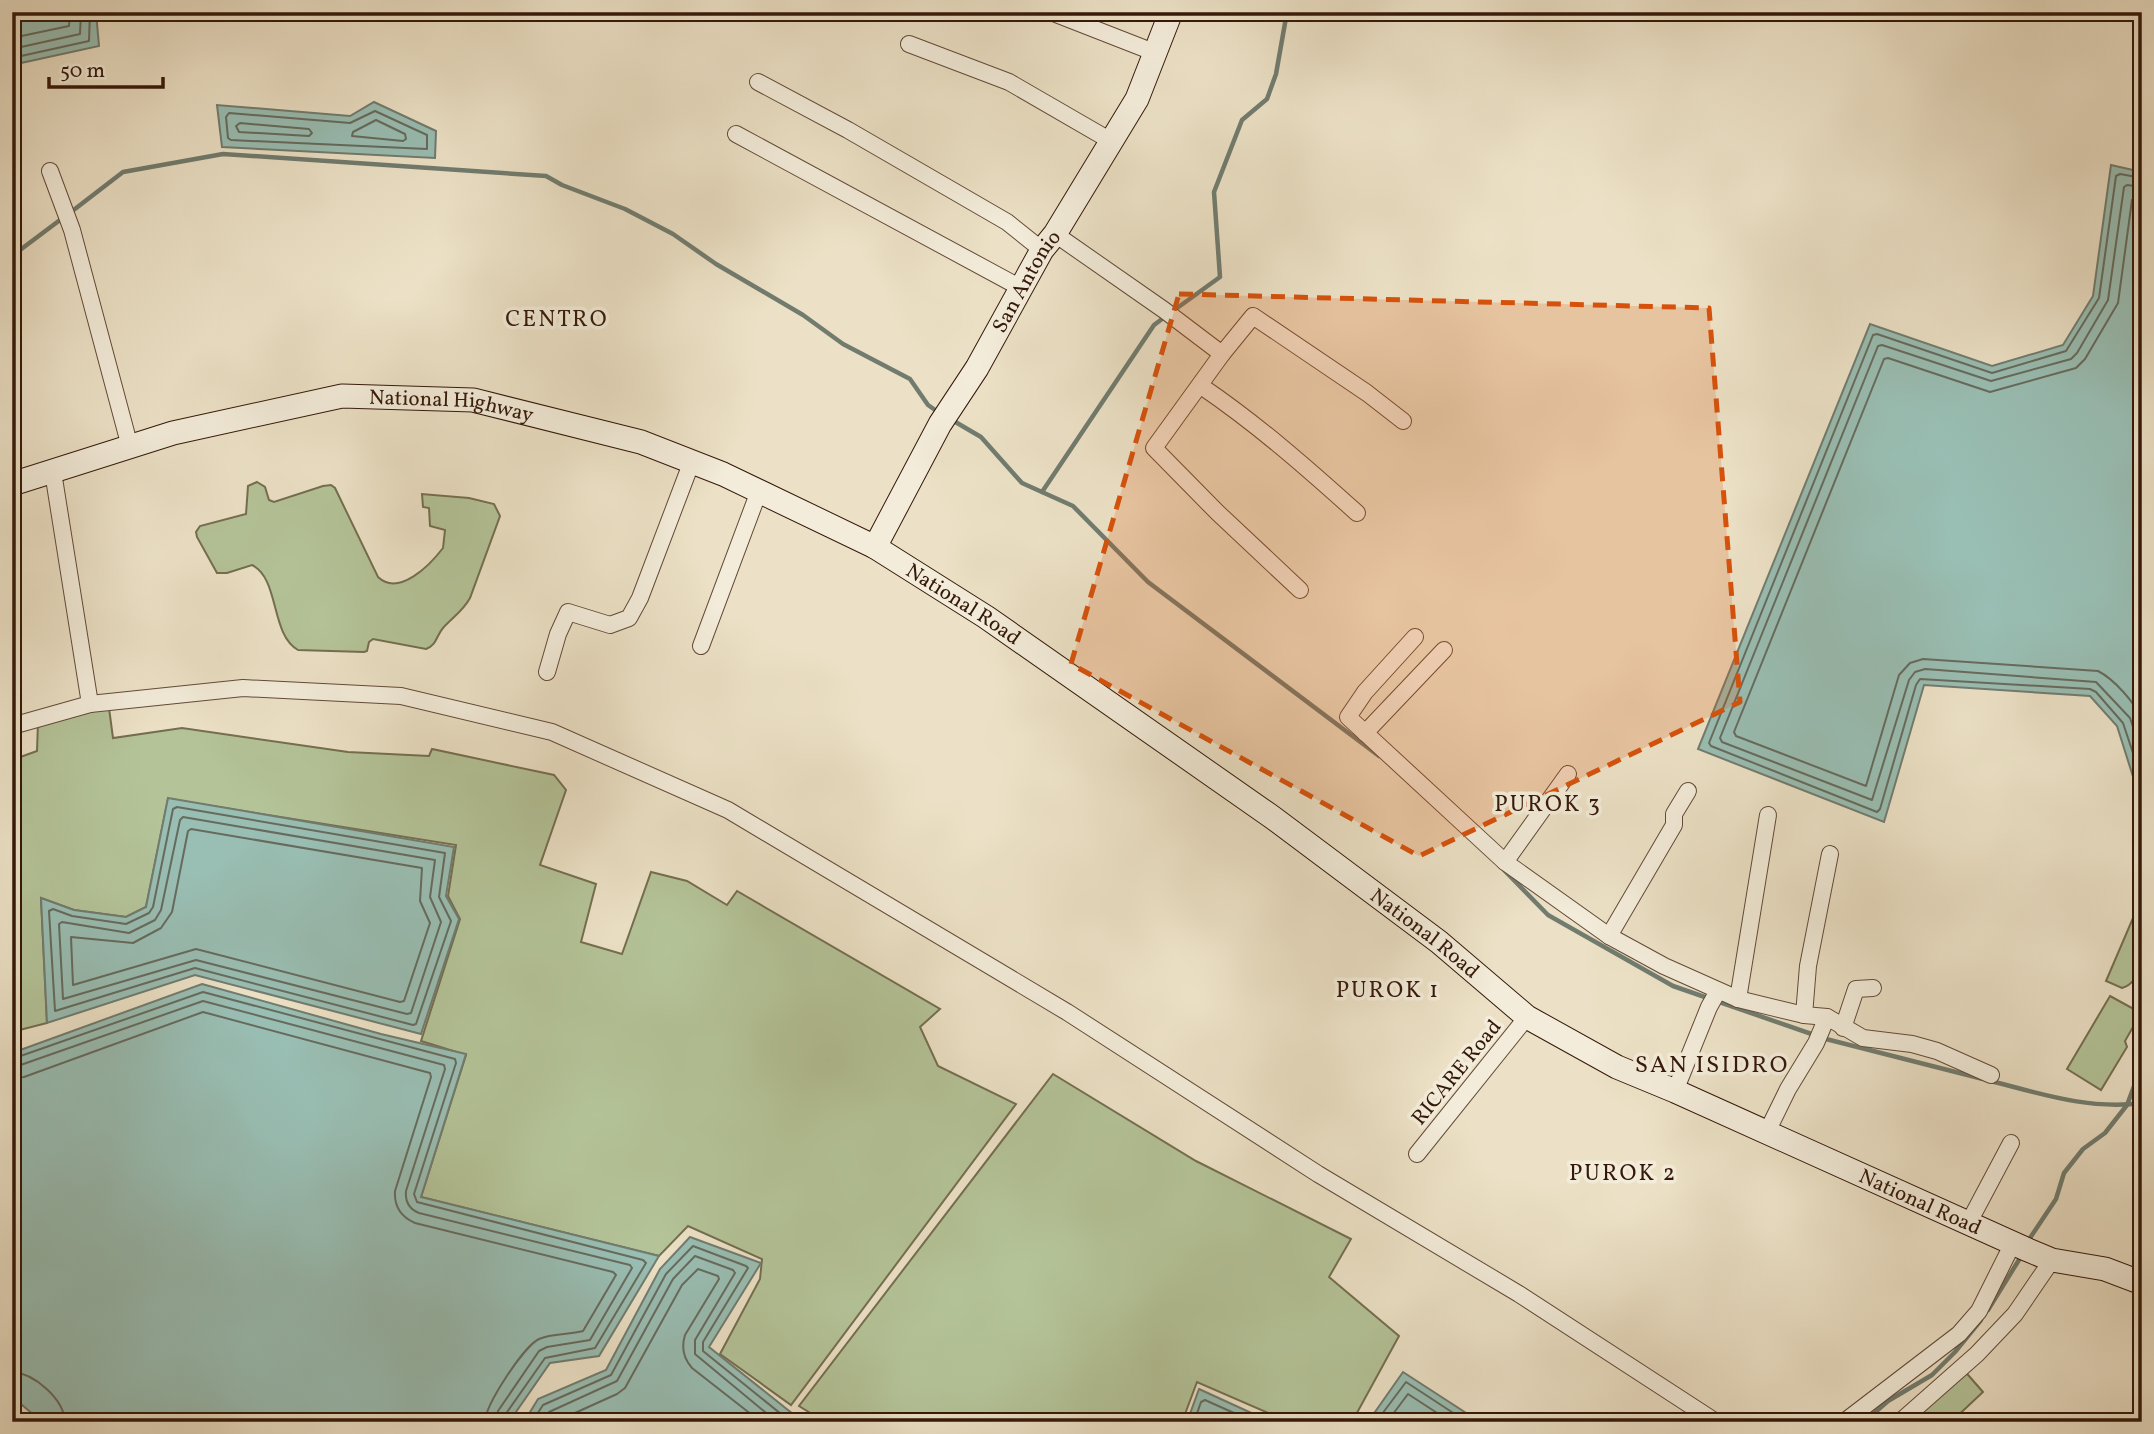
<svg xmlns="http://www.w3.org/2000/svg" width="2154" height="1434" viewBox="0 0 2154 1434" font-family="Vollkorn,serif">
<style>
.green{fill:#b4c398;stroke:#746e50;stroke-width:2}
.water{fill:#99beb3;stroke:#717c6f;stroke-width:2}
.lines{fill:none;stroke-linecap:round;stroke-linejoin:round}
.shore{stroke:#666b5e;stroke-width:2}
.stream{stroke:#717c6f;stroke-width:4.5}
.street-casing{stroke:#624a38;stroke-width:18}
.secondary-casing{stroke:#341809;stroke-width:25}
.street{stroke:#f3ecda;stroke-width:16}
.secondary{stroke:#f3ecda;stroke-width:23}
.marked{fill:#d6520c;fill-opacity:0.2;stroke:#d6520c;stroke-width:5;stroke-dasharray:14 9;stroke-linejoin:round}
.labels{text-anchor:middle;stroke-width:7;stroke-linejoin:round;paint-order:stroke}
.street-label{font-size:21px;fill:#341809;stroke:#f3ecda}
.neighbourhood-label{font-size:23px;letter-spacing:2px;fill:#341809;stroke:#f3ecda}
.quarter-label{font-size:24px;letter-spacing:2px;fill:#341809;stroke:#f3ecda}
</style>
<rect width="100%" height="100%" fill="#ece1c6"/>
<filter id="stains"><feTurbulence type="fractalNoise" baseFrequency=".00286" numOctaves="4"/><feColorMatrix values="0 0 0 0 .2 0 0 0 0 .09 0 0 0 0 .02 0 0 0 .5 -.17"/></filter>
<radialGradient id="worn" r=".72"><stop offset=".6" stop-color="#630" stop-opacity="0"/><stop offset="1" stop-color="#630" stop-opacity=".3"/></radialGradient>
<g class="green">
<path d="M 257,482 L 265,487 L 269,500 L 274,502 L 323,486 L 331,485 L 335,488 L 378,577 C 399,597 430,565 443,548 L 445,530 L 430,526 L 429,508 L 423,507 L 422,494 L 469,498 L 494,504 L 500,516 L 470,598 C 463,611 453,617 443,628 C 436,636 437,645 426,649 L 373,639 L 369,642 L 367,651 L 364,652 L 298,650 C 270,634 280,579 252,565 L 227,573 L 217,573 L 197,537 L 196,532 L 200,526 L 246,514 L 248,486 Z"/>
<polygon points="109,708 113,738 182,728 348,752 429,756 432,749 554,775 566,790 540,865 596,884 581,942 622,954 651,872 687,881 727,905 737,891 940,1009 920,1027 938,1066 1016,1104 791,1405 720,1354 760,1279 762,1259 688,1226 659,1256 421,1197 466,1055 421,1041 460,919 448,896 456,845 168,799 146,907 126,917 74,910 41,898 47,1023 12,1032 12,760 37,751 38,722"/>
<path d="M 2139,904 L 2142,907 C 2142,928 2149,981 2122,988 L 2106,981 Z"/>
<polygon points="2110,996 2141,1013 2125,1041 2127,1047 2101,1090 2067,1069"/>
<polygon points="1053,1074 1196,1161 1351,1239 1329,1277 1399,1336 1352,1422 1289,1422 1197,1382 1182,1422 825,1422 799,1406"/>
<polygon points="1962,1368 1983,1392 1951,1422 1913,1422 1908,1417"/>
</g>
<g class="water">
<polygon points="12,12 96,12 99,46 12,65"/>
<polygon points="374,102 436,131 435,158 222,147 217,105 350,116"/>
<polygon points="2111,165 2142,172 2142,832 2136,786 2117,726 2090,696 1924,685 1884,822 1698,749 1870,324 1992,366 2063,345 2093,296"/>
<polygon points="168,798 454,847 446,896 459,919 421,1034 195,975 47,1023 41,898 74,910 126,917 146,907"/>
<polygon points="202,984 381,1034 466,1054 421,1197 659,1256 599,1356 550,1363 509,1422 42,1422 15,1399 12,1389 12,1053"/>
<polygon points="690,1237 761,1263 709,1347 803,1422 524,1422 538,1399 606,1370 660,1269"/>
<polygon points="1403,1372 1480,1422 1368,1422"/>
<polygon points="1199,1389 1271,1422 1187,1422"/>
</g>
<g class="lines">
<g class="shore">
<polyline points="12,38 69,26 70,12"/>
<polyline points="12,49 80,34 81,12"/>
<polyline points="12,58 89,41 90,12"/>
<polygon points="375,111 427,135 427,149 231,140 228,138 226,117 229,113 350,123"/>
<polygon points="376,120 405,134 406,139 403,141 352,136 353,132"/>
<polygon points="240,123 309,129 312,133 309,136 239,132 236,126"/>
<polyline points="2142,178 2120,174 2116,176 2099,298 2066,351 1992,373 1877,334 1873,335 1709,743 1711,746 1877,812 1880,809 1916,685 1920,679 2090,689 2096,692 2123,723 2142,780"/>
<polyline points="2142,187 2127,185 2124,187 2108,300 2077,353 2071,359 1991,381 1882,345 1878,346 1720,738 1722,742 1872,800 1909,680 1915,672 1925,669 2096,682 2130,718 2142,753"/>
<path d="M 2142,198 L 2135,197 L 2132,200 L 2118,303 L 2085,359 L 2076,368 L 1990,392 L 1888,358 L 1884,359 L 1734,732 L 1736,736 L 1866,786 L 1899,675 L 1910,663 L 1923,659 L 2098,671 C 2114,679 2135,703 2142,719"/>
<polygon points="177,807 445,853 439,897 451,921 416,1024 413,1025 195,968 55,1011 49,911 53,909 72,916 126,924 149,913 153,907 173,809"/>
<polygon points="183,817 435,860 430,897 441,922 411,1013 407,1014 196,960 63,999 59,924 62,922 129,933 155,920 161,910 180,820"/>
<polygon points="191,829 422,868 420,901 430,923 404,1001 400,1002 196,949 73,985 71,937 133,943 161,928 172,912 188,831"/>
<polyline points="12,1059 203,992 455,1059 456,1063 414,1194 417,1202 643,1260 646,1263 595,1348 545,1358 505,1415 504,1422"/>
<path d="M 12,1068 L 203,1001 L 444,1065 L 445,1069 L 406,1191 C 405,1202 409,1209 419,1213 L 630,1265 L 632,1268 L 590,1340 L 547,1347 L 539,1351 L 498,1411 L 495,1422"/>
<path d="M 12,1078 L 24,1077 L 203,1012 L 430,1073 L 431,1077 L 395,1191 C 394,1207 401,1217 415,1223 L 613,1272 L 616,1275 L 583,1331 C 569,1335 552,1333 539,1339 C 524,1346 485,1405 485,1422"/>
<path d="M 12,1372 C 34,1373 64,1399 65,1422"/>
<polyline points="532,1422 543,1405 611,1375 666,1274 693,1246 746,1266 748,1268 703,1342 703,1351 791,1422"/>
<polyline points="542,1422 549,1412 617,1381 673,1279 695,1256 733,1270 735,1273 695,1340 695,1354 777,1422"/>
<path d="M 555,1422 L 617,1394 L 625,1388 L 682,1285 L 698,1269 L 718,1276 L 719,1279 L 685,1335 C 681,1348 683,1358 692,1368 L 761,1422"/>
<polyline points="1194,1422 1201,1402 1205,1400 1254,1422"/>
<polyline points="1376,1422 1406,1382 1467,1422"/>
<polyline points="1387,1422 1408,1394 1451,1422"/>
</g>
<g class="stream">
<polyline points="71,212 123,172 223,154 546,176 562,185 625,209 673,234 716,264 803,315 843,344 910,379 928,405 938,412"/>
<polyline points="12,256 64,217"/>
<polyline points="1173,311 1220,277 1214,192 1242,120 1267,99 1276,74 1287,12"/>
<polyline points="952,420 981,437 1022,483 1073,506 1148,582 1379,756"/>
<polyline points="1042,492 1154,325 1166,316"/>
<polyline points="1504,870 1548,915 1673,986 1826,1039 1983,1079"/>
<path d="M 1991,1081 C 2041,1094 2090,1110 2142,1103"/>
<polyline points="2028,1241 2056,1199 2064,1173 2083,1149 2105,1133 2127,1105 2136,1081 2142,1052"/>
<polyline points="1988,1310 2022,1255"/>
<polyline points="1864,1422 1888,1401 1932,1375 1955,1352 1981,1320"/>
</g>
<defs>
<g id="street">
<polyline points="1051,12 1156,53"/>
<polyline points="909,44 1009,82 1111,141"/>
<polyline points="758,82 848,130 1007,222 1042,250"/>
<polyline points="736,134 1021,288"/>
<polyline points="50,171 72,230 130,447"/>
<polyline points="1055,234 1164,310 1222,354 1154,448 1218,513 1300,590"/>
<polyline points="1222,354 1253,316 1367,393 1403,421"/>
<path d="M 1201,386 C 1257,424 1307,468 1357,513"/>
<polyline points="53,472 90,704"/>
<polyline points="1415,637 1365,692 1348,717 1505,862 1609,936 1664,966 1738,999 1804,1015 1827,1017 1863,1038 1912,1044 1937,1051 1991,1075"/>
<polyline points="701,646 759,491"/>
<polyline points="547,672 558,634 568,612 610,625 629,618 640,598 692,461"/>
<polyline points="12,726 90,704 243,688 401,696 552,732 728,810 1067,1012 1318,1174 1519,1294 1716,1422"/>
<polyline points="1365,733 1444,650"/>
<polyline points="1505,862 1568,774"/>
<polyline points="1609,936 1674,825 1674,814 1688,791"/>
<polyline points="1738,999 1768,815"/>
<polyline points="1804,1015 1808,966 1830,854"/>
<polyline points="1843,1028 1856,989 1873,988"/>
<polyline points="1675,1091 1709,1007 1718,991"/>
<polyline points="1766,1134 1788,1089 1816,1043 1827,1017"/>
<polyline points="1417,1154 1527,1017"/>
<polyline points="1968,1224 2011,1143"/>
<polyline points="1844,1422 1959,1334 1979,1311 2013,1243"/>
<polyline points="1900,1422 1977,1354 2015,1314 2052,1260"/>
</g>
<g id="secondary">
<path id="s1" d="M 12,484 L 173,433 L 342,396 L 473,400 L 641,442 L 723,474 L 875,547 L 986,617 L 1272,817 L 1439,942 L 1527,1017 L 1617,1067 L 1675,1091 L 2028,1250 L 2052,1260 L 2105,1269 L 2142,1283"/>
<path id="s2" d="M 875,547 L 940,424 L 977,368 L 1042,250 L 1055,234 L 1137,99 L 1171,12"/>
</g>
</defs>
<use href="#street" class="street-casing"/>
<use href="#secondary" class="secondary-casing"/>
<use href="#street" class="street"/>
<use href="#secondary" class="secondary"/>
</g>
<path class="marked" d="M 1179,294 L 1709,308 L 1740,702 L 1419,856 L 1071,664 Z"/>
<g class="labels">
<g class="street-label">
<text dy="7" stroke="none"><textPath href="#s2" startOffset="306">San Antonio</textPath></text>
<text dy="7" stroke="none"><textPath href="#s1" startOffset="452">National Highway</textPath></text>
<text dy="7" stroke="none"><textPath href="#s1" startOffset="1008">National Road</textPath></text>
<text dy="7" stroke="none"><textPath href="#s1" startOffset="1575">National Road</textPath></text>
<text transform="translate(1456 1072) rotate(-51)" y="7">RICARE Road</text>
<text dy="7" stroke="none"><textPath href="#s1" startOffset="2142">National Road</textPath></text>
</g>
<g class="neighbourhood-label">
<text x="557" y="326">CENTRO</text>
<text x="1548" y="811">PUROK 3</text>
<text x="1388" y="997">PUROK 1</text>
<text x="1623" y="1180">PUROK 2</text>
</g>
<g class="quarter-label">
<text x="1712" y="1072">SAN ISIDRO</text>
</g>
</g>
<rect width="2154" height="1434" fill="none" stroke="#ece1c6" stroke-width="42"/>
<rect x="14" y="14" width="2126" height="1406" fill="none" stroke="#341809" stroke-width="3.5"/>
<rect x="21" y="21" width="2112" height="1392" fill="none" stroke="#341809" stroke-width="2"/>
<path d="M49 77v10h114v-10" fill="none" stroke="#341809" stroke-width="3.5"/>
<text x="60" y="77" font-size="21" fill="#341809" stroke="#f3ecda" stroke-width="5" paint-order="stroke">50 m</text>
<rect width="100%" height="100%" filter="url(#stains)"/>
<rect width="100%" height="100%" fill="url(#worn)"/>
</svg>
